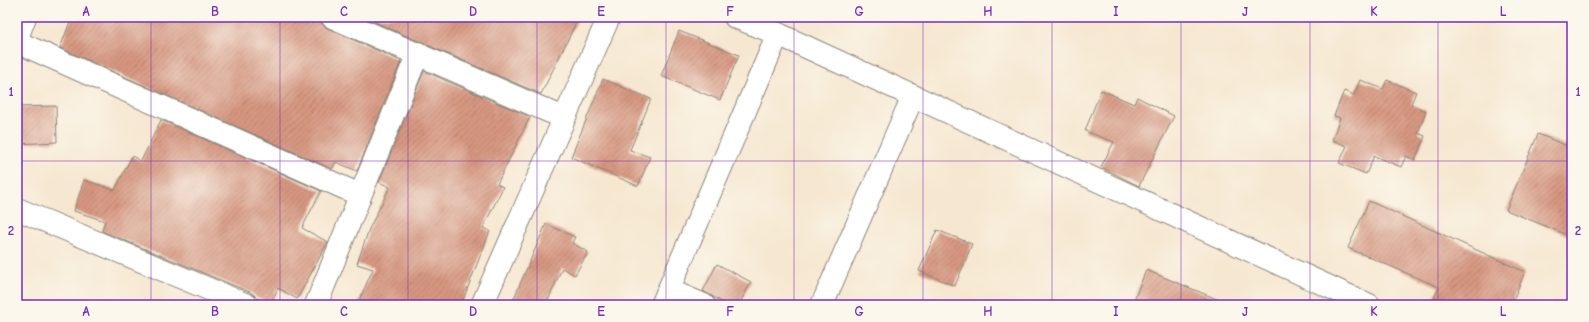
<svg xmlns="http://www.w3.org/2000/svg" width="1589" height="322" viewBox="0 0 1589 322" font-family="'Comic Neue',sans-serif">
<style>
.building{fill:url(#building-hatch)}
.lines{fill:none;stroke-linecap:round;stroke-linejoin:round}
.minor-casing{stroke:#898276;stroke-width:24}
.minor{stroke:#fff;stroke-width:22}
.grid{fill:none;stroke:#7b2cbf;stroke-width:1;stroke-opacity:0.55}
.neatline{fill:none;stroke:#7b2cbf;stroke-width:1.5}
.grid-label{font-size:13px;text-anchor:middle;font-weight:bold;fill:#7b2cbf}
</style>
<defs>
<pattern id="building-hatch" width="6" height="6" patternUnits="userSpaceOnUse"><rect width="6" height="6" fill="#d79781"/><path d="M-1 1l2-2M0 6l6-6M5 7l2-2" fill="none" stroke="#ae7a69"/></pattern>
</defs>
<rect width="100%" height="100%" fill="#fbf7ec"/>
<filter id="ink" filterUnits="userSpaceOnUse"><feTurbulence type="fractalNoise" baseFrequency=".025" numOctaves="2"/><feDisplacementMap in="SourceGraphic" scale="8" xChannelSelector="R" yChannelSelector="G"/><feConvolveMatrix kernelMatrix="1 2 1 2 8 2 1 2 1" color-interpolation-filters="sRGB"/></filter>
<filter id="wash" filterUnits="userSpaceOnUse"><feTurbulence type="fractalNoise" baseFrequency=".012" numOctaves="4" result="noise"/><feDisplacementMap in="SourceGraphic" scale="16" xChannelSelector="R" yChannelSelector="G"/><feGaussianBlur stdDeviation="0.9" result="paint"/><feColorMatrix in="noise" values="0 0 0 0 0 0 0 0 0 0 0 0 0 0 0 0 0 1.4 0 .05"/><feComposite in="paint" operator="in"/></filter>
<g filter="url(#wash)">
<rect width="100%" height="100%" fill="#f6e7d0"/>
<g id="blocks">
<g class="building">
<polygon points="72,17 320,17 322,24 327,28 401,61 357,171 336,162 332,169 60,48"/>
<polygon points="363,17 579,17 541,94 427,45 423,42 418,41"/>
<polygon points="679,31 739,55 720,100 661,76"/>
<polygon points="424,71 530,117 497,184 503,187 483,228 490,231 461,305 357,305 373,269 357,264 369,229 390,187 379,182"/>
<polygon points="603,79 651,99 630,150 650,157 638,186 571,157"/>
<polygon points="1360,80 1383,89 1387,80 1416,92 1411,104 1426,111 1418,133 1425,136 1415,160 1406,156 1401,167 1374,156 1366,174 1339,163 1347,146 1332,140 1340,118 1334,116 1344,91 1354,95"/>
<polygon points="1101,90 1134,104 1137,97 1174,116 1139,186 1101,167 1114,142 1085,131"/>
<polygon points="56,106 57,142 17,144 17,107"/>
<polygon points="161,120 321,191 302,228 328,242 297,299 278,288 271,304 257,298 252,293 102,231 105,221 74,211 84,180 115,190 132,156 141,161"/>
<polygon points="1538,134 1572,148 1572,237 1506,210"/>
<polygon points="1369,201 1525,272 1511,305 1449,305 1434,298 1439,287 1348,248"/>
<polygon points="546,224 575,237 572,243 588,252 575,275 562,268 546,305 511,305"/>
<polygon points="937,230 972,244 955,286 919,271"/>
<polygon points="717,264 751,282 739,305 727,305 703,291"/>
<polygon points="1146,270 1229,304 1229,305 1132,305"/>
</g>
</g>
</g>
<g filter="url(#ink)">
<use href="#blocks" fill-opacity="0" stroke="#898276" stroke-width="1"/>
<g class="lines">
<defs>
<g id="minor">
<polyline points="332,17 564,118"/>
<polyline points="735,17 778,34 1369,305"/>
<polyline points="17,38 25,17"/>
<polyline points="17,42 360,195"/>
<polyline points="17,209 247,305"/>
<polyline points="669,290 704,305"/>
<polyline points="316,305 418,53"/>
<polyline points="482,305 609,17"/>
<polyline points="662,305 778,34"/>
<polyline points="822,305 913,96"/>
</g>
</defs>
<use href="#minor" class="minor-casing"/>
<use href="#minor" class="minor"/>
</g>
</g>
<path class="grid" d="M 151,17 L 151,305M 280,17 L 280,305M 408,17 L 408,305M 537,17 L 537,305M 666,17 L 666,305M 794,17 L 794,305M 923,17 L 923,305M 1052,17 L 1052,305M 1181,17 L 1181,305M 1310,17 L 1310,305M 1438,17 L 1438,305M 17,161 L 1572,161"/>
<rect width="1589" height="322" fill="none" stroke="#fbf7ec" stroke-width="44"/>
<rect x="22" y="22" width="1545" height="278" class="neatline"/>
<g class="grid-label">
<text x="86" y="16">A</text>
<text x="215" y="16">B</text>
<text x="344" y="16">C</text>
<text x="473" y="16">D</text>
<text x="601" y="16">E</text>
<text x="730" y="16">F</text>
<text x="859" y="16">G</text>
<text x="988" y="16">H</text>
<text x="1116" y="16">I</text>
<text x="1245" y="16">J</text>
<text x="1374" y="16">K</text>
<text x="1503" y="16">L</text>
<text x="11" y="96">1</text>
<text x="1578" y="96">1</text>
<text x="11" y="235">2</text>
<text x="1578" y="235">2</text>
<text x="86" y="316">A</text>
<text x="215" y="316">B</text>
<text x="344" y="316">C</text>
<text x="473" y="316">D</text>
<text x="601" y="316">E</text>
<text x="730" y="316">F</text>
<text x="859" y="316">G</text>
<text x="988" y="316">H</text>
<text x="1116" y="316">I</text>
<text x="1245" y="316">J</text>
<text x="1374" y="316">K</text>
<text x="1503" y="316">L</text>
</g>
</svg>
